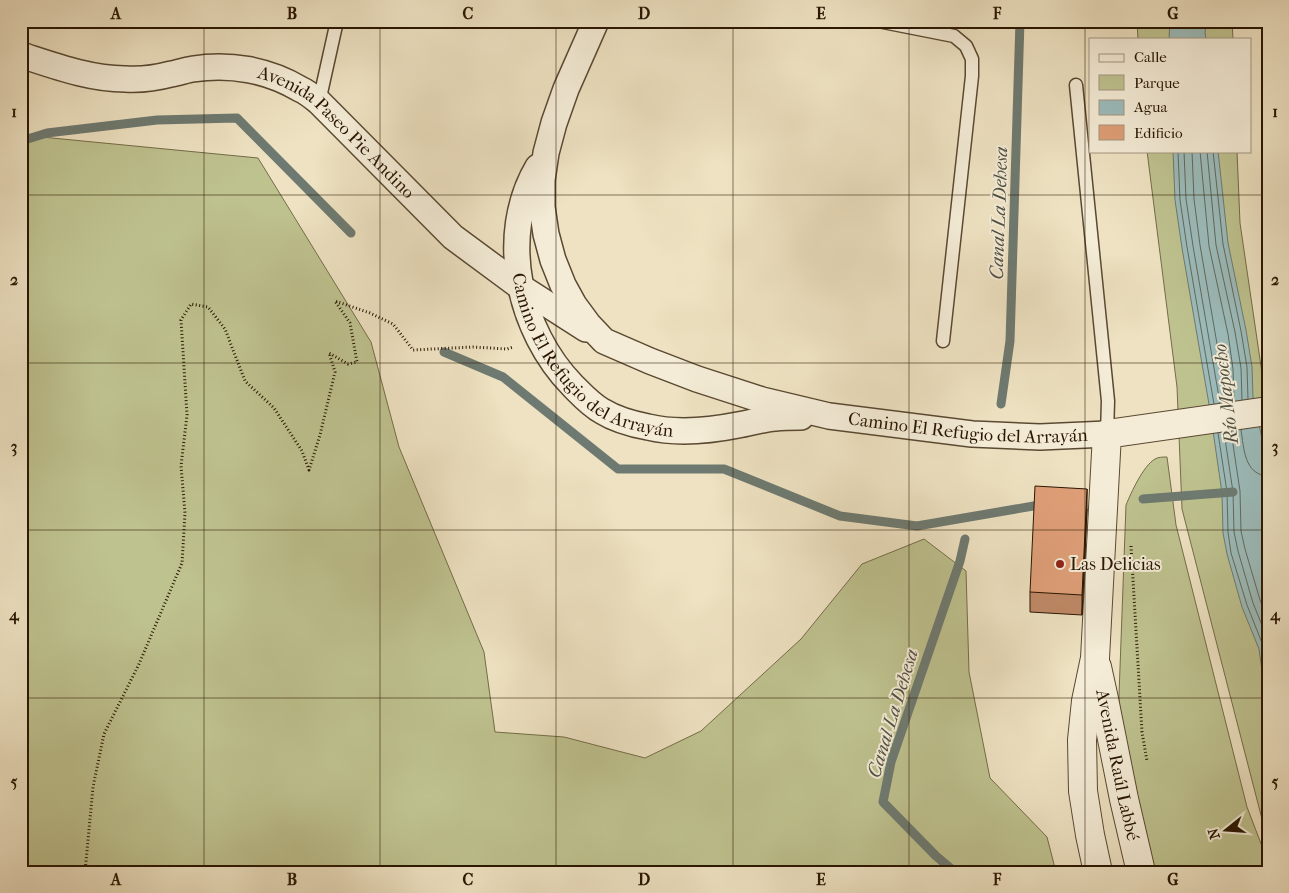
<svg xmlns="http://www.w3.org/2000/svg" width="1289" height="893" viewBox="0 0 1289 893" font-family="'IM FELL French Canon',serif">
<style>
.green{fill:#bec28f;stroke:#746c48}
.water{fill:#9cbcbb;stroke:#6e7a71}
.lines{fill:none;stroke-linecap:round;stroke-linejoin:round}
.shore{stroke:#62695e;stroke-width:1}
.stream{stroke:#6e7a71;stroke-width:9}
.service-casing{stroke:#5a4932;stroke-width:15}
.minor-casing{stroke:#5a4932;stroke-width:28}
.tertiary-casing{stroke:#5a4932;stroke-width:30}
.path{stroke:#291602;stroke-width:3;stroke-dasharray:1 2.5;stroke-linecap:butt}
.service{stroke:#f4ecd7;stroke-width:12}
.minor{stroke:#f4ecd7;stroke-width:25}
.tertiary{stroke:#f4ecd7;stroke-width:28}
.wall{fill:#c08967;stroke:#291602}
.shaded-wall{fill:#9c6f54;stroke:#291602}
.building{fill:#df9f78;stroke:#291602}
.grid{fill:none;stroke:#291602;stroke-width:1;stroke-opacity:0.55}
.poi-dot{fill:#8f2418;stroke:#f4ecd7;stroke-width:2}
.labels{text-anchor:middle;stroke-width:4;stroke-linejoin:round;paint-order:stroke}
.street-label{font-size:18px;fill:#291602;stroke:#f4ecd7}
.poi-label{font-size:18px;fill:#291602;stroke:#f4ecd7;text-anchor:start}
.water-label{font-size:19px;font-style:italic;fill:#515043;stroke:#f4ecd7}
.neatline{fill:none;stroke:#291602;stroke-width:2}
.grid-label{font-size:16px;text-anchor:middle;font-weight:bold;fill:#291602}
</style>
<rect width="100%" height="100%" fill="#eee2c2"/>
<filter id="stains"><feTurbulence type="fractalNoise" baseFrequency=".004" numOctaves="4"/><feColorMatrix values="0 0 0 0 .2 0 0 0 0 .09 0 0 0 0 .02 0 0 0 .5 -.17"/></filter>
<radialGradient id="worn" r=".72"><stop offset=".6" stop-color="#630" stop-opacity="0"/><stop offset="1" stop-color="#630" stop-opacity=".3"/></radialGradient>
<g class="green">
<polygon points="1137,21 1232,21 1233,39 1138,39"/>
<polygon points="21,135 258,158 371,342 399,447 484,652 495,732 564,737 645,758 701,731 801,639 862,564 924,539 966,571 969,672 990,778 1047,837 1056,872 21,872"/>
<polygon points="1147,151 1237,151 1240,223 1262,373 1268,398 1268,836 1263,823 1182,509 1177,387"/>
<path d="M 1167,457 L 1176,525 L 1247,807 L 1268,862 L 1268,872 L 1154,872 L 1119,720 L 1119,695 L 1126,505 C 1131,493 1143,466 1155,459 C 1158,457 1163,457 1167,457 Z"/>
</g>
<g class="water">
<polygon points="1170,21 1207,21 1205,32 1206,39 1169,39"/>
<polygon points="1173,151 1218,151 1228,243 1246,330 1252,367 1253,397 1268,466 1268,713 1259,649 1242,607 1227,554 1223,533 1222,493 1210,410 1182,248 1175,200"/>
</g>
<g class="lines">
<g class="shore">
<polyline points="1178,151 1180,200 1187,247 1214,404"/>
<polyline points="1184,151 1186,199 1193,246 1220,403"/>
<polyline points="1192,151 1194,199 1200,245 1227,402"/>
<polyline points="1200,151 1209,246 1228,334 1233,369 1234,401"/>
<polyline points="1207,151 1216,245 1235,332 1241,368 1242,400"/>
<polyline points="1213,151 1223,244 1241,331 1247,367 1248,399"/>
<path d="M 1241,430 C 1244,448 1244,475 1268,476"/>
<polyline points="1231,431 1240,491 1241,531 1245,549 1260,600 1268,619"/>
<polyline points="1224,432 1233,492 1234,532 1238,551 1253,603 1268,640"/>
<polyline points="1218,433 1227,492 1228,532 1231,553 1247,605 1264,648 1268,673"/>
</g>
<g class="stream">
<polyline points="21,141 47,133 157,120 237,118 351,233"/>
<polyline points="444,352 503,377 618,469 724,469 840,516 917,526 1045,504"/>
<polyline points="1001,404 1010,341 1020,21"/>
<polyline points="1143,499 1233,492"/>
<polyline points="955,872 936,856 883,802 891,762 960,561 965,539"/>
</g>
<defs>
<g id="service">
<polyline points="878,21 954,36 966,46 972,59 972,76 943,341"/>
<polyline points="1076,85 1108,401 1107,434"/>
<polyline points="319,102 337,21"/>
</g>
<g id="minor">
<path id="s1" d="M 596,21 L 566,89 L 554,123 L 546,153 L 542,180 L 542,207 L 546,234 L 553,260 L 563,285 L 574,305 L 588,324 L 604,341 L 650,361 L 697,379 L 762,400 L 829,416 L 972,434 L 1040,437 L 1107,434"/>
<path id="s2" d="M 21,55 C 55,66 90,79 125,79 C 140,80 156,78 171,74 C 178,73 186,70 193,69 C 230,63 268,70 300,89 C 307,92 313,97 319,102 L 453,237 L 522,288 L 586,329"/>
<path id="s3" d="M 538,167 C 497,236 519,331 573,386 C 582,395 591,405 602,411 C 615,419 632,424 648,427 C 677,434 708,431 738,425 C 750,423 762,419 775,418 C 784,417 793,417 801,417"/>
</g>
<g id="tertiary">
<path id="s4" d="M 1097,667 L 1104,699 L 1124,799 L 1141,872"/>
<polyline points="1098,872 1090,835 1083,791 1082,740 1086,701 1095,658 1107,434 1268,411"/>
</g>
</defs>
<use href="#service" class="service-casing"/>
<use href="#minor" class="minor-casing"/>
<use href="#tertiary" class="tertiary-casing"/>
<g class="path">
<polyline points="1131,546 1142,732 1147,761"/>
<polyline points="85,872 93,787 104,734 139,664 182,563 185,513 181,466 187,415 181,320 191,304 208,307 225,329 245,381 274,408 302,451 309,470 320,435 335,372 329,353 348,364 357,362 350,323 335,301 370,313 393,324 413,350 473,347 507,349 513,347"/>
</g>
<use href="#service" class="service"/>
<use href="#minor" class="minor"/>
<use href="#tertiary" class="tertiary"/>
</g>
<polygon class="wall" points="1087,509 1082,615 1030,612 1030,592"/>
<polygon class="shaded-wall" points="1087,489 1087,509 1082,615 1082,595"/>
<polygon class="building" points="1035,486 1087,489 1082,595 1030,592"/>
<path class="grid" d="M 204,21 L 204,872M 380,21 L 380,872M 556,21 L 556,872M 733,21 L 733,872M 909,21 L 909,872M 1085,21 L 1085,872M 21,195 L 1268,195M 21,363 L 1268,363M 21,530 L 1268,530M 21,698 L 1268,698"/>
<circle class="poi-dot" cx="1060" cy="564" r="5"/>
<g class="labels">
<g class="street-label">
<text dy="6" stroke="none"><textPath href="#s2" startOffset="342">Avenida Paseo Pie Andino</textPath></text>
<text dy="6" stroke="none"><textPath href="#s3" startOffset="230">Camino El Refugio del Arrayán</textPath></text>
<text dy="6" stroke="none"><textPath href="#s1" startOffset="724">Camino El Refugio del Arrayán</textPath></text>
<text dy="6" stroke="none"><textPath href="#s4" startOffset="100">Avenida Raúl Labbé</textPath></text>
</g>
<g class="poi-label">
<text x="1070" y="570">Las Delicias</text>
</g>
<g class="water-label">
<text transform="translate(998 213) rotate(-88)" y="7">Canal La Dehesa</text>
<text transform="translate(1225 394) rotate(-97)" y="7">Río Mapocho</text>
<text transform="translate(892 713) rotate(-73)" y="7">Canal La Dehesa</text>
</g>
</g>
<rect width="1289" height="893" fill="none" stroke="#eee2c2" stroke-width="55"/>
<rect x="1089" y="38" width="162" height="115" fill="#f4ecd7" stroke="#a39682"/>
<rect x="1099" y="54" width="25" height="8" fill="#f4ecd7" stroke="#a39682"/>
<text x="1134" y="62" font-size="15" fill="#291602">Calle</text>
<rect x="1099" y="75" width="25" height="15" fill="#bec28f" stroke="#a39682"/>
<text x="1134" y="88" font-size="15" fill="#291602">Parque</text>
<rect x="1099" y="100" width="25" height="15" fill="#9cbcbb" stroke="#a39682"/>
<text x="1134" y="112" font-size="15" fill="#291602">Agua</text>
<rect x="1099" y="125" width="25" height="15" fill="#df9f78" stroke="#a39682"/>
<text x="1134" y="138" font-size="15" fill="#291602">Edificio</text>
<g transform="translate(1226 830) rotate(253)" stroke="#f4ecd7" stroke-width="4" paint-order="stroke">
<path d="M0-4L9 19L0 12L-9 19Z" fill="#291602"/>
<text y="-8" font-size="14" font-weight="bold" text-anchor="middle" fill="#291602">N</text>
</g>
<rect x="28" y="28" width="1234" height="838" class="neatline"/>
<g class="grid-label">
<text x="116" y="19">A</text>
<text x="292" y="19">B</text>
<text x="468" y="19">C</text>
<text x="644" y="19">D</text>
<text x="821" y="19">E</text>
<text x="997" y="19">F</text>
<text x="1173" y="19">G</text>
<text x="14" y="117">1</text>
<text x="1275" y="117">1</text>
<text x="14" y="285">2</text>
<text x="1275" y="285">2</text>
<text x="14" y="452">3</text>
<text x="1275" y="452">3</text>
<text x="14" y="620">4</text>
<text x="1275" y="620">4</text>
<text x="14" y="787">5</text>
<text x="1275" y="787">5</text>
<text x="116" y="885">A</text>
<text x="292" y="885">B</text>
<text x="468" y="885">C</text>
<text x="644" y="885">D</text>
<text x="821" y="885">E</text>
<text x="997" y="885">F</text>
<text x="1173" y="885">G</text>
</g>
<rect width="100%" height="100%" filter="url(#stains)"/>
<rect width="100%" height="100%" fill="url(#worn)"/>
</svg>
